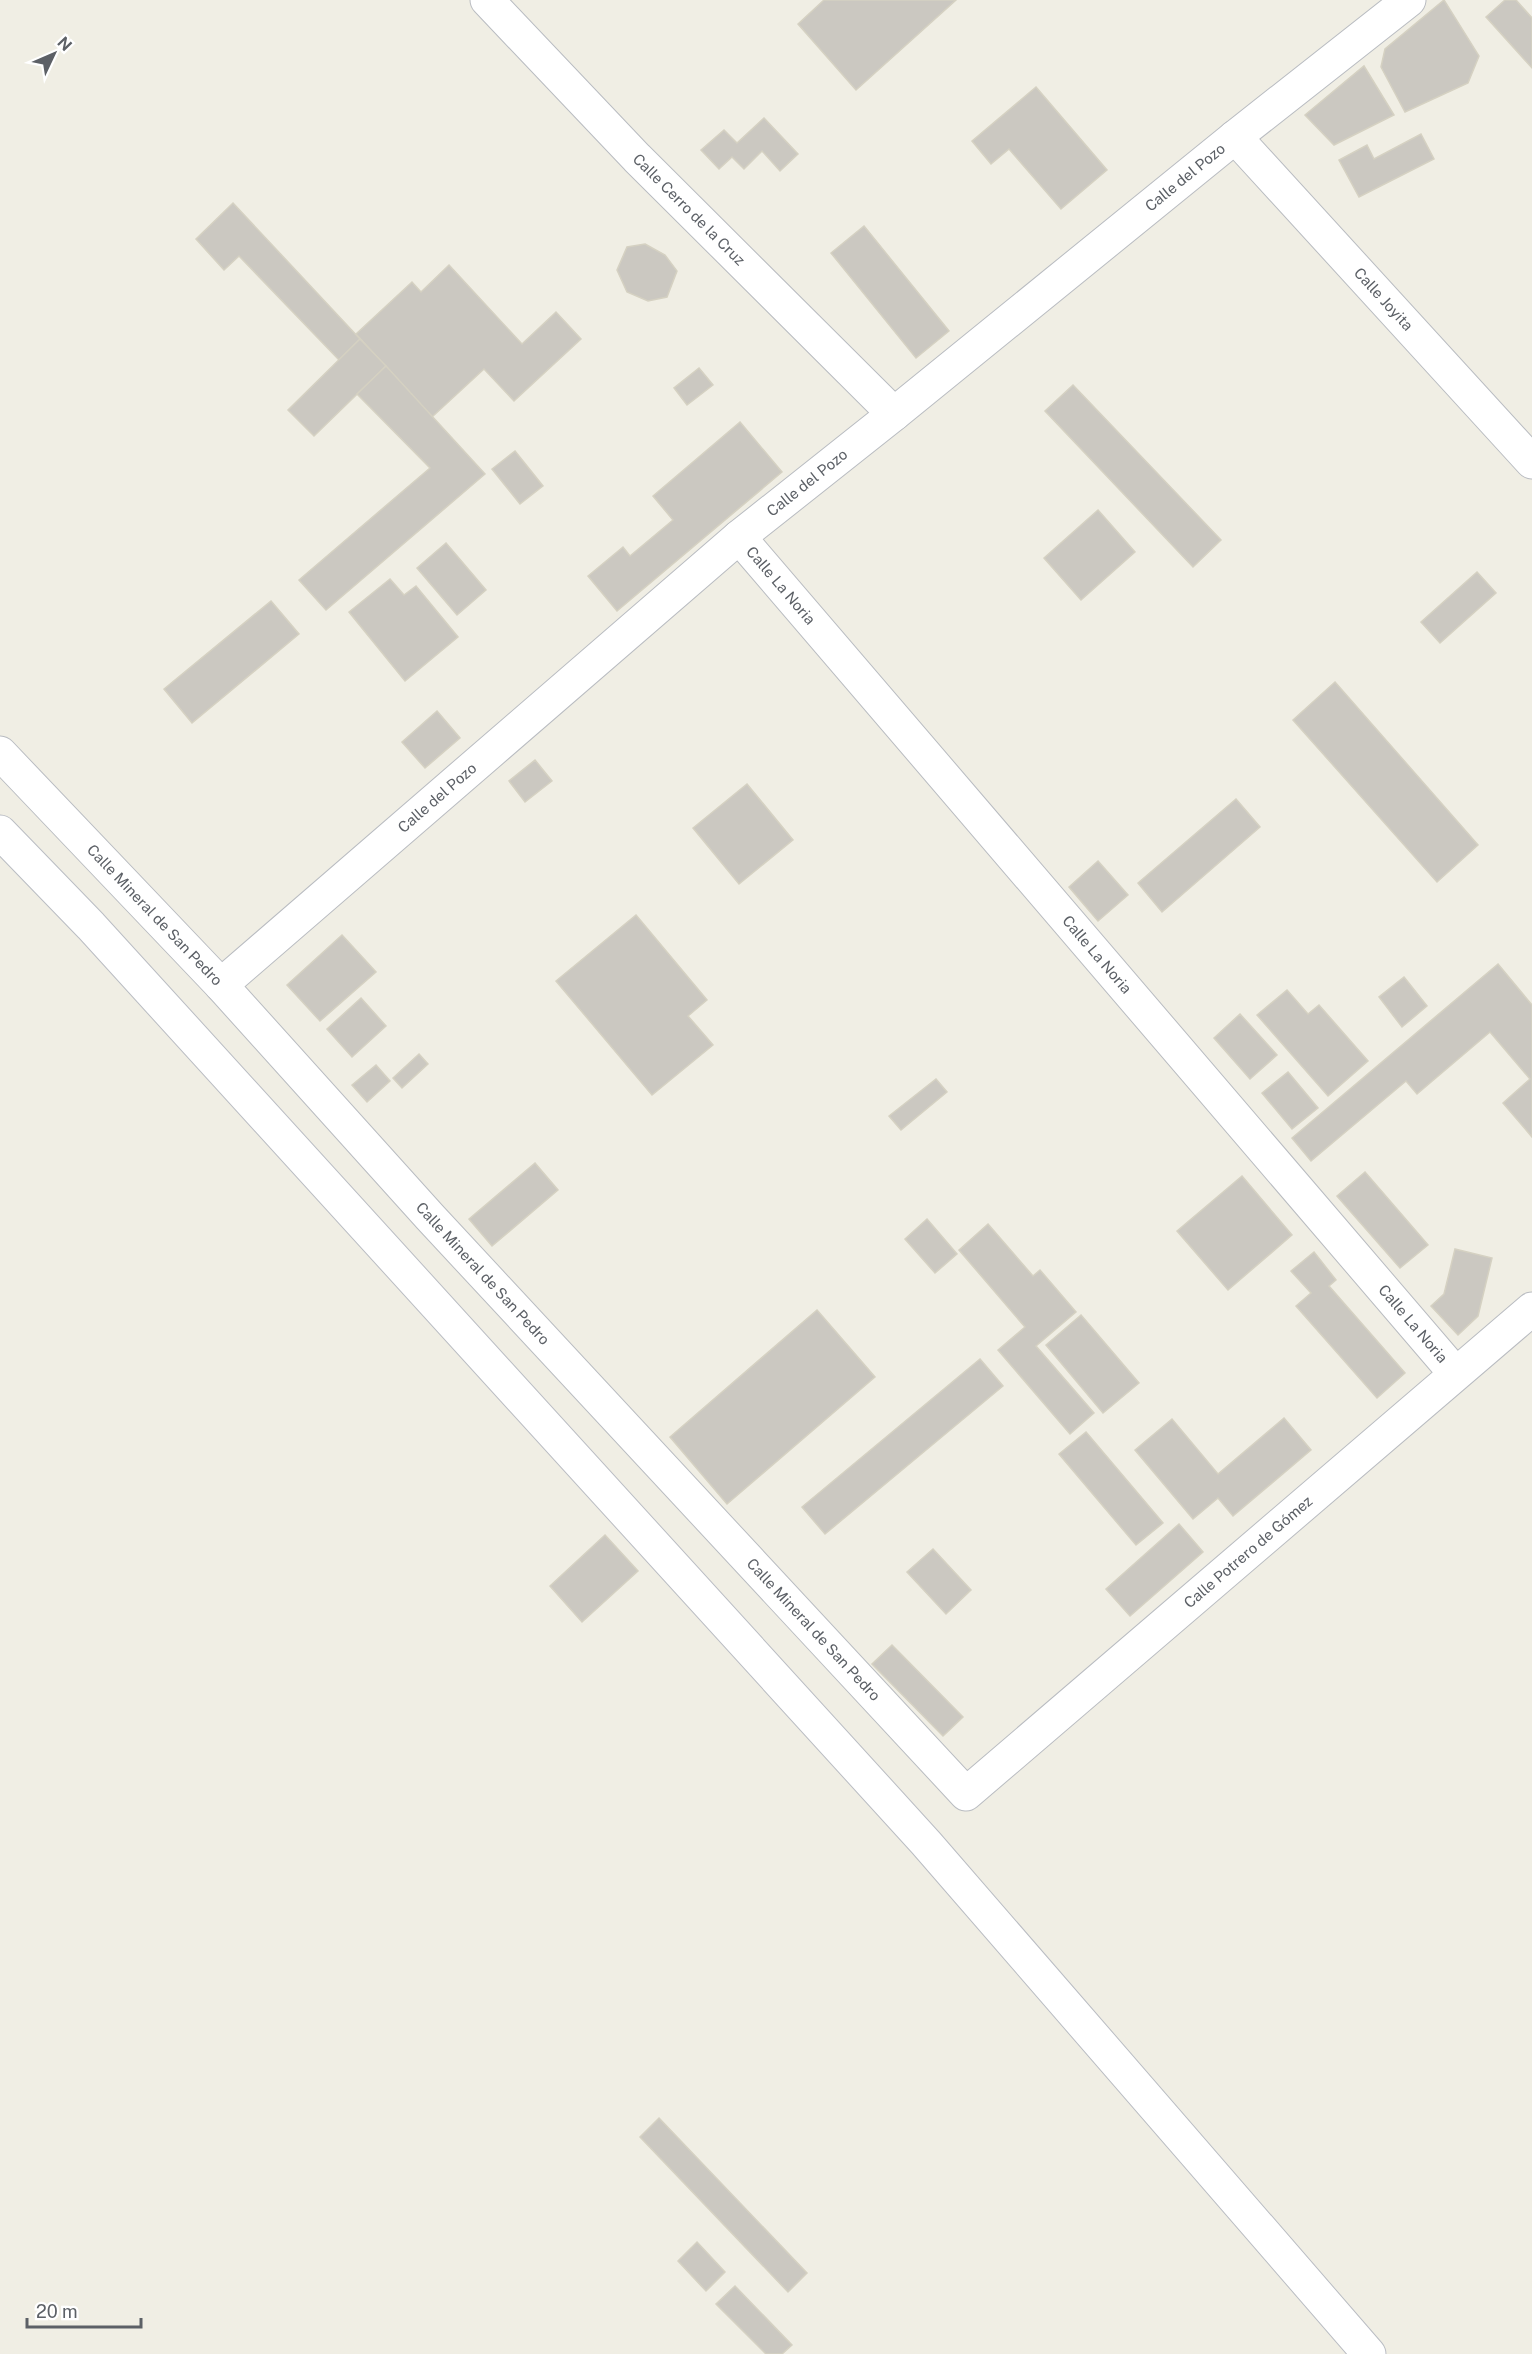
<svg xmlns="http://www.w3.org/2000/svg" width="1532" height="2354" viewBox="0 0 1532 2354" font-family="'Public Sans',sans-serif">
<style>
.building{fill:#cbc8c1;stroke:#d5d1c2;stroke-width:1.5}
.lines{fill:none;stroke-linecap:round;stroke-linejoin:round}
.street-casing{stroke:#b9bcc1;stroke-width:35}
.secondary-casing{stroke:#babdc3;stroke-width:35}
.street{stroke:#fff;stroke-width:33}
.secondary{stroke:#fff;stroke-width:33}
.labels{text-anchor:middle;stroke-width:4.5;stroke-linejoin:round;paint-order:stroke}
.street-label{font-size:15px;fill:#5c6066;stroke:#fff}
</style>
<rect width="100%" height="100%" fill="#f0eee4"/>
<g class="building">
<polygon points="824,0 956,0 856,90 798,24"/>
<polygon points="1444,0 1479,56 1468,83 1405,112 1381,67 1385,49"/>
<polygon points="1505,0 1516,0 1532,18 1532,68 1486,17"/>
<polygon points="1364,66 1394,115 1334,145 1305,115"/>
<polygon points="1036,87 1107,170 1061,209 1009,149 991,164 972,141"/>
<polygon points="764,118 798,154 780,171 762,151 744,169 732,157 719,169 701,150 724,130 737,143"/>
<polygon points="1421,134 1434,159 1359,197 1339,160 1367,145 1374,159"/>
<polygon points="233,203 360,339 339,360 239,256 224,270 196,239"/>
<polygon points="864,226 949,331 916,358 831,253"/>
<polygon points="645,244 665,255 677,271 667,297 648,301 627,292 617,270 627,247"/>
<polygon points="449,265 522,344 556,312 581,339 514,401 484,369 432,417 356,334 412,282 421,292"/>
<polygon points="360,339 386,366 314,436 288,410"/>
<polygon points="386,366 485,474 326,610 299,580 430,468 357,394"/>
<polygon points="699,368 713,385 687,405 674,388"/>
<polygon points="1073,385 1221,540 1193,567 1045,411"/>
<polygon points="740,422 782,472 617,611 588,576 623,547 630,556 673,520 653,496"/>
<polygon points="515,451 543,486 520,504 492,469"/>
<polygon points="1098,510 1135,552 1081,600 1044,558"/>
<polygon points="446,543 486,590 457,615 417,568"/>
<polygon points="1477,572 1496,593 1440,643 1421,622"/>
<polygon points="390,579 404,595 416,586 458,637 405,681 349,612"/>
<polygon points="271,601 299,634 192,723 164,689"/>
<polygon points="1335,682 1478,845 1437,882 1293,720"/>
<polygon points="437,711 460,738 425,768 402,742"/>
<polygon points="535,760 552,781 525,802 509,781"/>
<polygon points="747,784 793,840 739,884 693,828"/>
<polygon points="1236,799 1260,827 1162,912 1138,883"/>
<polygon points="1098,861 1128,895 1098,921 1069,887"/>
<polygon points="636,915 707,1000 688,1016 713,1045 652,1095 556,981"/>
<polygon points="342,935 376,972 320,1021 287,985"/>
<polygon points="1498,964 1532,1005 1532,1137 1503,1103 1530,1079 1490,1032 1417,1094 1406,1081 1311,1161 1292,1138"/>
<polygon points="1404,977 1427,1006 1402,1027 1379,997"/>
<polygon points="1287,990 1308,1014 1319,1005 1368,1061 1328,1096 1257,1015"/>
<polygon points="361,998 386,1026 352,1057 327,1029"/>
<polygon points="1240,1014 1277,1055 1250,1079 1214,1038"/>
<polygon points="419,1054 428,1064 402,1088 393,1078"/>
<polygon points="376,1065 390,1081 367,1102 352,1085"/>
<polygon points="1288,1072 1318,1108 1292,1129 1262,1093"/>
<polygon points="936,1079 947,1092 901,1130 889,1116"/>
<polygon points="535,1163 558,1190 492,1246 469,1219"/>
<polygon points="1365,1172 1428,1245 1400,1268 1337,1196"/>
<polygon points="1242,1176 1292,1235 1228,1290 1177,1231"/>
<polygon points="927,1219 957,1254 935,1273 905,1239"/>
<polygon points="988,1224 1033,1276 1040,1270 1076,1312 1036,1346 1094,1413 1070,1434 998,1350 1025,1327 959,1250"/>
<polygon points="1455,1249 1492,1258 1478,1316 1458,1335 1431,1306 1444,1294"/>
<polygon points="1314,1252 1336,1280 1329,1286 1405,1373 1377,1398 1296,1306 1311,1293 1291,1271"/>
<polygon points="817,1310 875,1377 727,1504 670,1437"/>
<polygon points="1081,1315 1139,1383 1103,1413 1046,1345"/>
<polygon points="980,1359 1003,1386 825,1534 802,1507"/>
<polygon points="1284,1418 1311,1450 1233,1516 1218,1498 1193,1519 1135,1450 1172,1419 1218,1474"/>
<polygon points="1086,1432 1163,1523 1136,1545 1059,1454"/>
<polygon points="1179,1524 1203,1552 1130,1616 1106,1589"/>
<polygon points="605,1535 638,1571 582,1622 550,1586"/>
<polygon points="933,1549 971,1590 946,1614 907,1572"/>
<polygon points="892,1645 963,1717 943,1736 872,1664"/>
<polygon points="659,2118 807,2273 788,2292 640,2137"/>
<polygon points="697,2242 725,2272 706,2291 678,2261"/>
<polygon points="735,2286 792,2345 782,2354 766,2354 716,2304"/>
</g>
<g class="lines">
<defs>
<g id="street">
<path id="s1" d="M 487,0 L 637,158 L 894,414"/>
<path id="s2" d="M 1235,137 L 1532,462"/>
<path id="s3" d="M 739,537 L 1455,1373"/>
<path id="s4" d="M 0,753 L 221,985 L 430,1217 L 966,1794 L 1532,1309"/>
<path id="s5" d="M 221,985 L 739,537 L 894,414 L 1235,137 L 1409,0"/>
</g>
<polyline id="secondary" points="0,832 91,926 926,1843 1369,2354"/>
</defs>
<use href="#street" class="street-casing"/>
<use href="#secondary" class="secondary-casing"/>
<use href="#street" class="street"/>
<use href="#secondary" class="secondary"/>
</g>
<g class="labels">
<g class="street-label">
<text dy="5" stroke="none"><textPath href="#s5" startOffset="1258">Calle del Pozo</textPath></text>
<text dy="5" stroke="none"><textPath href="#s1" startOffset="291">Calle Cerro de la Cruz</textPath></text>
<text dy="5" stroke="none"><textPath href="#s2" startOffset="220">Calle Joyita</textPath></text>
<text dy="5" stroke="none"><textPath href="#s5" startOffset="772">Calle del Pozo</textPath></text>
<text dy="5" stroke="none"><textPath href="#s3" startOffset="64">Calle La Noria</textPath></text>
<text dy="5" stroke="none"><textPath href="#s5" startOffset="286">Calle del Pozo</textPath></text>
<text dy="5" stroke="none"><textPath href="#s4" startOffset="224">Calle Mineral de San Pedro</textPath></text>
<text dy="5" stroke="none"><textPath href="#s3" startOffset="550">Calle La Noria</textPath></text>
<text dy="5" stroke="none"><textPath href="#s4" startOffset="710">Calle Mineral de San Pedro</textPath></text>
<text dy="5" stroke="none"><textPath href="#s3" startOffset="1036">Calle La Noria</textPath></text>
<text dy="5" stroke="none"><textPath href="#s4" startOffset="1792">Calle Potrero de Gómez</textPath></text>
<text dy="5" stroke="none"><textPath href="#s4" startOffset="1196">Calle Mineral de San Pedro</textPath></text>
</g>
</g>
<g transform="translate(54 54) rotate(46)" stroke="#ffffff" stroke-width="4.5" paint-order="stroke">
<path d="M0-4.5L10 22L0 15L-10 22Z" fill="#5c6066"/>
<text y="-9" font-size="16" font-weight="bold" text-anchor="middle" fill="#5c6066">N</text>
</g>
<path d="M27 2318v9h114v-9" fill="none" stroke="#5c6066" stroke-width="3"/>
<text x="36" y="2318" font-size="18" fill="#5c6066" stroke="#ffffff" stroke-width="4.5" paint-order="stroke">20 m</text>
</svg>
